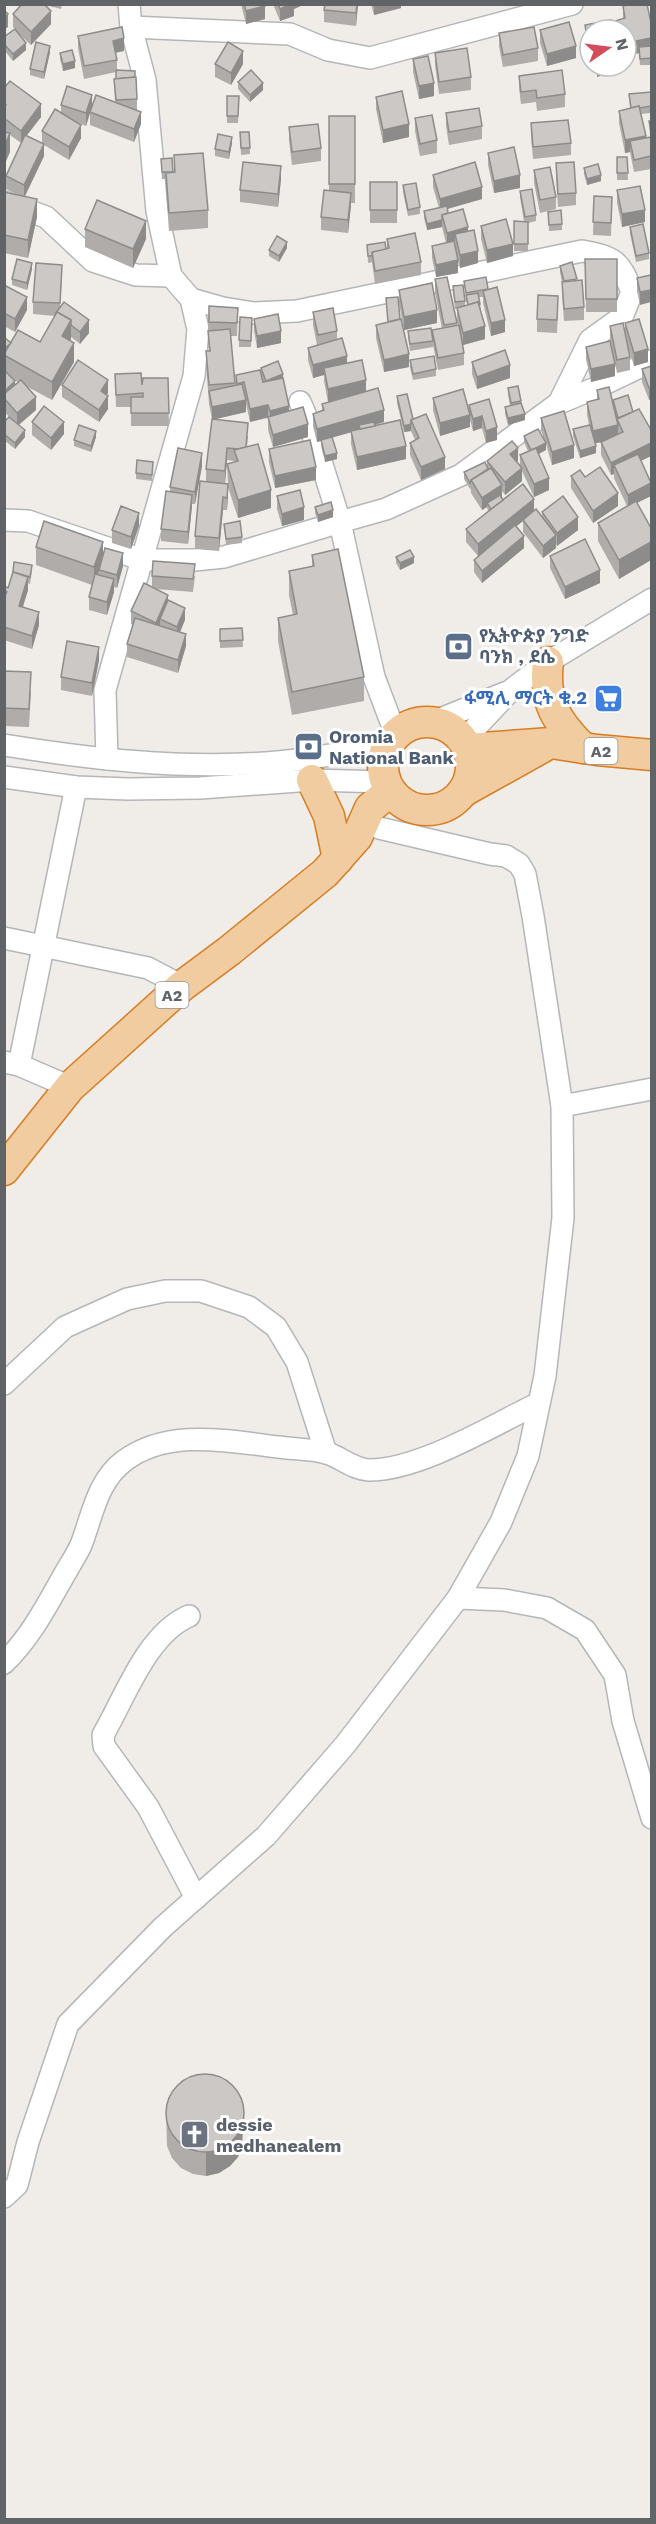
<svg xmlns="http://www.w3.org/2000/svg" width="656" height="2524" viewBox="0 0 656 2524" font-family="'Work Sans','Noto Sans Ethiopic',sans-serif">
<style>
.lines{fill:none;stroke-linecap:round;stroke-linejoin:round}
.minor-casing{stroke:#b4b6b9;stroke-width:24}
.highway-casing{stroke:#da7c1f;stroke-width:33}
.minor{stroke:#fff;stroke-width:21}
.highway{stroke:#f0cca0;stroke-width:30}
.wall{fill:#afaca9;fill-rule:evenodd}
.shaded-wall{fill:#8e8c8a}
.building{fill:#cbc8c5;stroke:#8e8c8a;stroke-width:1.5}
.labels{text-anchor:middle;stroke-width:6;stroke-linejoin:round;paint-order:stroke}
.shield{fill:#fff;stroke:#909295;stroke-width:1.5}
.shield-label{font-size:16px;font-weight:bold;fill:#606467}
.service-label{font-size:18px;font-weight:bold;fill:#4e5e75;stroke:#fff;text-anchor:start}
.shop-label{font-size:18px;font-weight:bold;fill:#366cbe;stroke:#fff;text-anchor:end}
.worship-label{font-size:18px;font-weight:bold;fill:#5b616d;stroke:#fff;text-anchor:start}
</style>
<rect width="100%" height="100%" fill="#f0ede9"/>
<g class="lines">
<defs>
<g id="minor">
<polyline points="131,27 290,34 328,50 370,58 572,4"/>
<polyline points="4,202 46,217 93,261 136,275 171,276"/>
<path d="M 191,299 L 223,308 L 254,313 L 297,311 L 582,251 C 615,257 620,261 632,292 L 622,317 L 590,340 L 559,403"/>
<polyline points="300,402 309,423 340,522 386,509 461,475 559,403 598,387 652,361"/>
<polyline points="4,520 28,521 143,560 195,560 224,557 340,522 374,677 396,735"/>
<polyline points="433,722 505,693"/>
<polyline points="463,741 511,690 548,662 652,599"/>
<path d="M 4,745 C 91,759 178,769 266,763 C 307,760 348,752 389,744"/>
<polyline points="107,759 105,690 194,376 198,329 191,299 171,276 157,211 145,80 131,27 129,4"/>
<polyline points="4,777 76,787 128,789 200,788 312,780 386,782"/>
<polyline points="4,938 148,968 182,986"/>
<polyline points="4,1062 19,1065 70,1087"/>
<polyline points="19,1065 76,787"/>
<polyline points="562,1106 652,1089"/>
<polyline points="4,1384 65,1327 127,1299 165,1291 201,1291 249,1307 276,1327 297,1362 326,1453"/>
<polyline points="458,1598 504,1600 547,1608 585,1630 615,1675 623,1721 652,1818"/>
<path d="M 189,1616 C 147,1634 125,1697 103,1735 L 104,1746 L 148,1807 L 196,1898"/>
<path d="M 4,1663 C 30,1638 46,1607 63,1577 C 69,1566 76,1556 81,1545 C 92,1517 97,1481 124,1461 C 168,1428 227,1441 278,1447 C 293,1449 312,1449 327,1453 C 342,1458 353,1469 369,1470 C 420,1470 491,1426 537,1404"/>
<polyline points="4,2197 17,2185 28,2142 68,2024 163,1927 266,1836 345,1745 458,1598 501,1522 528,1456 545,1376 563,1218 562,1106 533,916 525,874 519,864 506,856 490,854 379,828"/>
</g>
<g id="highway">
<path d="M 548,662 C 543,701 556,721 583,748"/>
<circle cx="427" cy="766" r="44"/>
<polyline points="467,749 551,743 597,750 652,755"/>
<polyline points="312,780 329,816 338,859"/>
<polyline points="464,791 543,747"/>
<polyline points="4,1170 70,1087 182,986 229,951 325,873 357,837 370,808 390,791"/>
</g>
</defs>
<use href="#minor" class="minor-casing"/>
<use href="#highway" class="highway-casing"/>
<use href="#minor" class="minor"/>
<use href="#highway" class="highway"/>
</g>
<g class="wall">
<polygon points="22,4 62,4 61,9 45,5 51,24 31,45 16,31 26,50 13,61 4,50 4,37 15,29 13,27 13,14"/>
<polygon points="241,4 264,4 265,19 246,24"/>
<polygon points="273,4 305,4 294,9 294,16 280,21"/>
<polygon points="358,4 356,26 324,22 324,10"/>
<polygon points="371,4 401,4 401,8 374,15"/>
<polygon points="623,6 651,23 651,65 640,65 639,53 626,56 626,30 615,30 615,21 623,19"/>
<polygon points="585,25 590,30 589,61 585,38"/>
<polygon points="540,30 576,58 547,66 540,43"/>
<polygon points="499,33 538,48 538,61 503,67 499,46"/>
<polygon points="78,36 124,51 115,53 117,60 117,70 135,77 137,99 137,111 141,124 134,142 90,125 90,114 86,126 78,123 81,138 69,160 44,145 44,156 25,196 37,217 28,258 4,253 4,192 18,195 6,189 6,176 23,141 21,143 10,135 10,152 6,132 4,131 4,88 41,117 26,136 42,143 42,131 61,113 61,105 92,106 115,102 114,79 116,79 116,72 84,79 78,48"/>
<polygon points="50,52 44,79 30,75 30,69"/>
<polygon points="60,53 75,68 63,71 60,59"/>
<polygon points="435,53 471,77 471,90 439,94 435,65"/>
<polygon points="413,59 434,96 419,99 413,72"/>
<polygon points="215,64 243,64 231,85 215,77"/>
<polygon points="519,76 565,94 565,107 537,111 536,102 521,104 519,88"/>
<polygon points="238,82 263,90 250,102 238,89"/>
<polygon points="651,92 651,113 641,114 646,138 650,137 649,121 651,121 651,169 634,172 630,152 625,153 619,123 619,111 630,108 629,94"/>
<polygon points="227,96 239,96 238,123 227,123"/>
<polygon points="376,97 409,137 383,143 376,109"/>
<polygon points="446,113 482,126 482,139 449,145 446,126"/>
<polygon points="329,116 355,116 355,203 351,203 348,233 321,230 321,217 329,191"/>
<polygon points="415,118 437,140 437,153 420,156 415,131"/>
<polygon points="531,123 571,143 571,155 533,159 531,136"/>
<polygon points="289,127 321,148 321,161 292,165 289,140"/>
<polygon points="240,132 249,132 250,154 241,155"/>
<polygon points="232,143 229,159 215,156 215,149"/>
<polygon points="488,153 520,188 494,193 488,165"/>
<polygon points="174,155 208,210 208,228 169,231 166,191 166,179 162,179 161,159 174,172"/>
<polygon points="617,157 627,157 628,180 617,180"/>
<polygon points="556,163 576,193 576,205 558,207 556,176"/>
<polygon points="584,168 601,181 587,185 584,174"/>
<polygon points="534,170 556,197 556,209 540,213 534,183"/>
<polygon points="433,175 482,199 447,209 448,213 468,232 478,263 460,268 458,262 458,273 436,277 432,258 432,246 446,243 442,227 427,230 424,218 424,211 439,208 433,187"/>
<polygon points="281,179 278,207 240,202 240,190"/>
<rect x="370" y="182" width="27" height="41"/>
<polygon points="403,185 420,207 420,214 408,216 403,192"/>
<polygon points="617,190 645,222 622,227 617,203"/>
<polygon points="520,191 536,215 536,221 528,223 528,251 514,251 514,221 524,222 520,197"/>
<polygon points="594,196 612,197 611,236 593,235"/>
<polygon points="548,212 562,224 562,230 549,231"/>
<polygon points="481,226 513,256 487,263 481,239"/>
<polygon points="630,227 649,253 649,259 636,262 630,233"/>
<polygon points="85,229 146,239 133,268 85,247"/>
<polygon points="387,239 421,262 421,275 375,284 372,262 368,263 367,245 387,249"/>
<polygon points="287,248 279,262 269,256 269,250"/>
<polygon points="585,259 617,259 617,312 586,312"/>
<polygon points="560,266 584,307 584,320 564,321 562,294 562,282 560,272"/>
<polygon points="32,269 27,290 12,285 12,279"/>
<polygon points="651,275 640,305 637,291 637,278"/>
<path d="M 62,278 L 60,307 L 89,333 L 80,344 L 71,337 L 70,341 L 74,362 L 52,400 L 26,386 L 36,410 L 19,425 L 25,437 L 15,449 L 4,440 L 4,422 L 10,418 L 4,411 L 4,337 L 10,343 L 40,342 L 55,316 L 33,314 L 33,302 ZM 13,379 L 18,382 L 15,384 Z"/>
<polygon points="435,279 457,323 457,326 458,326 457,321 457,308 455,309 453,286 465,301 465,306 467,305 464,281 488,289 505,332 491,336 483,303 483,297 479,297 485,339 463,345 461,338 464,353 464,365 438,370 433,345 433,347 410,351 408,337 408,331 432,338 432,330 442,329 435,292"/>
<polygon points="4,285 27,310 15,332 4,326"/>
<polygon points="399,290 437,323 404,330 399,303"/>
<polygon points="386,298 400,319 409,367 384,372 376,338 376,325 388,322"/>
<path d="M 209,306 L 238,308 L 237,336 L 231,336 L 235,386 L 236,375 L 261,374 L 261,368 L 283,379 L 289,411 L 308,437 L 273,447 L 268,430 L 268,418 L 250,422 L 246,404 L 246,412 L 215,419 L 248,436 L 247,447 L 271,508 L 238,518 L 228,487 L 227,510 L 223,510 L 219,551 L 195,549 L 195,536 L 206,481 L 206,469 L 212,419 L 209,404 L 206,364 L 206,351 L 209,351 L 208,331 ZM 227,460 L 234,461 L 234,462 L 227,464 L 228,484 L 225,483 Z"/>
<polygon points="558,309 557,333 537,332 537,319"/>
<polygon points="313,312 337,331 337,340 347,363 366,391 384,422 375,425 406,459 357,470 351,444 351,432 332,437 337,459 325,462 321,446 321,441 317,442 313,426 313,414 322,411 322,404 340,399 328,402 324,381 324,375 313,378 308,360 308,348 317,345 313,325"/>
<polygon points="252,318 251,347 239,347 239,340"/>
<polygon points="254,319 281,343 257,348 254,331"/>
<polygon points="625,323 648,362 634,366 627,343 630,357 630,370 617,373 610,338 610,326 625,332"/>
<polygon points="586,347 615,376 591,382 586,359"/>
<polygon points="410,360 436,369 436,376 413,380 410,367"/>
<polygon points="472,362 510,378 477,389 472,374"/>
<polygon points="651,366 651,399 649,400 642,382 642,369"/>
<polygon points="115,374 142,385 168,378 169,426 131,426 131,407 116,407"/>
<polygon points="62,385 108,393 107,395 108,409 99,422 62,397"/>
<polygon points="518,386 525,420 508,425 505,414 505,407 510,406 508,394 508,388"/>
<polygon points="597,390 613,401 633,412 650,427 650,417 651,417 651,456 641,461 651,482 651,514 651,496 637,503 651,528 651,560 619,579 598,541 598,523 627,506 614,478 614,474 611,475 601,455 601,442 604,441 595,443 596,453 580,458 573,436 573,429 589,425 587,415 587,402 597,400"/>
<polygon points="397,396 413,419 445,469 421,480 410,455 410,443 415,440 411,431 404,432 397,403"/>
<polygon points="433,398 469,412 469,405 489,399 497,440 486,443 482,428 473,431 470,420 470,427 440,436 433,410"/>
<polygon points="541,418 574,458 552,465 546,444 546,450 539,454 549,490 534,497 522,471 522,481 505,495 502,491 502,498 503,500 534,510 542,517 542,512 578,530 557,546 556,544 556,548 543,558 523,532 523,521 516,526 524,548 482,583 474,572 474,560 478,556 466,542 466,529 488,512 487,507 482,510 471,493 471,489 470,489 464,479 464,472 487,467 487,461 518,461 517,462 520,466 520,455 528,451 524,442 524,436 545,442 541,430"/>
<polygon points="32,422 64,434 51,450 32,435"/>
<polygon points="96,437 91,452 74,446 74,440"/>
<polygon points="269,449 316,480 275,488 269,462"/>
<polygon points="202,466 195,504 192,504 188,544 161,541 161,529 170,492 170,487"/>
<polygon points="153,468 152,481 136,479 136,473"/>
<polygon points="571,476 618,506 593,523 571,488"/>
<polygon points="277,496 304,520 282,526 277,509"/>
<polygon points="315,507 333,517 318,522 315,513"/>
<polygon points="224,524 242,537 242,543 226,545"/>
<polygon points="139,526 131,549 112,543 112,530"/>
<polygon points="36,547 103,557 123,566 117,588 114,587 114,592 107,615 89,610 89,597 92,585 36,565"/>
<polygon points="312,555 364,677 364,701 292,715 278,641 278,618 293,615 289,595 289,571 312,566"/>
<polygon points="550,556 600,583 565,599 550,568"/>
<polygon points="396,557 414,563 400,570 396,563"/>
<polygon points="32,571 30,584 28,583 28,590 23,607 39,625 32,649 4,640 4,586 8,588"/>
<polygon points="152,576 195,576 193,592 156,589 168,601 185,620 180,632 186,646 178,673 127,657 127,644 133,625 131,624 131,611 152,587"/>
<polygon points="242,628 243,647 220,648 220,629"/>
<polygon points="99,660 92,696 61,690 61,677"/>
<polygon points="4,671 31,691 29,727 4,726"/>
<polygon points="166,2109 243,2133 242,2146 238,2157 230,2166 219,2173 206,2176 193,2174 181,2168 172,2158 167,2146"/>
</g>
<g class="shaded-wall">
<polygon points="291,4 305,4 294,9 294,16 280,21 280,9"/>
<polygon points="357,4 358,4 356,26 356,13"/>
<polygon points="374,4 401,4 401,8 374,15"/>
<polygon points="265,6 265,19 246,24 246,11"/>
<polygon points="51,11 51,24 31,45 31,32"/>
<polygon points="8,14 8,27 4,30 4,18"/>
<polygon points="124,38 124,51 113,53 113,41"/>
<polygon points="651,38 651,50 639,47 639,53 626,56 626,43"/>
<polygon points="26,43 26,50 13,61 13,54"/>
<polygon points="50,46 50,52 44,79 44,72"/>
<polygon points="576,46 576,58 547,66 547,54"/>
<polygon points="243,51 243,64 231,85 231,73"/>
<polygon points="75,61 75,68 63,71 63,64"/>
<polygon points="612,66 621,66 621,70 597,77 597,71"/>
<polygon points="263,83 263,90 250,102 250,95"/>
<polygon points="434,83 434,96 419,99 419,86"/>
<polygon points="92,95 92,108 90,112 86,126 86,113"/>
<polygon points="41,104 41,117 21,143 21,131"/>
<polygon points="141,112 141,124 134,142 134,129"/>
<polygon points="409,124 409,137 383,143 383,130"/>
<polygon points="81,125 81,138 69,160 69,147"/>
<polygon points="10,133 10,152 4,166 4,147"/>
<polygon points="646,136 646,148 630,141 630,152 625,153 625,140"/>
<polygon points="232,137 232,143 229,159 229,152"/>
<polygon points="44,144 44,156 24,198 24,185"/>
<polygon points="281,166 281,179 278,207 278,194"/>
<polygon points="520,175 520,188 494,193 494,181"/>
<polygon points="601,175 601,181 587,185 587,179"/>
<polygon points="482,187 482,199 440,211 440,199"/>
<polygon points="351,193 351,206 348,233 348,220"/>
<polygon points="37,199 37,217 28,258 28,240"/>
<polygon points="645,210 645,222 622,227 622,214"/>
<polygon points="442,220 442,227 427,230 427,224"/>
<polygon points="146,221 146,239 133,268 133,249"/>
<polygon points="468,227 468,239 455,234 455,243 447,246 447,233"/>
<polygon points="287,242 287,248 279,262 279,256"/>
<polygon points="513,244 513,256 487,263 487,250"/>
<polygon points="478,251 478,263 460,268 460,255"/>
<polygon points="458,260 458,273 436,277 436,265"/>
<polygon points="32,263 32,269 27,290 27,283"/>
<polygon points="651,290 651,302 640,305 640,292"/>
<polygon points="27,297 27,310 15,332 15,319"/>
<polygon points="437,310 437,323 404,330 404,317"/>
<polygon points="71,320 71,339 62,355 62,336"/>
<polygon points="89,320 89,333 80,344 80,332"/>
<polygon points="505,320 505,332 491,336 491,323"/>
<polygon points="485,326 485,339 463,345 463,333"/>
<polygon points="281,331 281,343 257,348 257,336"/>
<polygon points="74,343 74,362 52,400 52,382"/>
<polygon points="648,349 648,362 634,366 634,353"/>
<polygon points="409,354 409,367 384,372 384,360"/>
<polygon points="347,356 347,369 324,368 324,375 313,378 313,365"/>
<polygon points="615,364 615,376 591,382 591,369"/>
<polygon points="510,365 510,378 477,389 477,377"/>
<polygon points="283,374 283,380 266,387 266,381"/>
<polygon points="108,380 108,393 101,404 101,391"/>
<polygon points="366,380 366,393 328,402 328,389"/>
<polygon points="15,381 15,394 4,398 4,392"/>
<polygon points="651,387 651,399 649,400 649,388"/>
<polygon points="108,396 108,409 99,422 99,410"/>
<polygon points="36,397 36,410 17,426 17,413"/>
<polygon points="246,400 246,412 212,420 212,407"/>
<polygon points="268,405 268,417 250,422 250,409"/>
<polygon points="289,406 289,419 270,423 270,411"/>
<polygon points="384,410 384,422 360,429 359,425 359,430 317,442 317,429"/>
<polygon points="525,414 525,420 508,425 508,418"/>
<polygon points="470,415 470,427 440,436 440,423"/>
<polygon points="482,416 482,428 473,431 473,419"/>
<polygon points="64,422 64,434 51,450 51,438"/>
<polygon points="308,424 308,437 273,447 273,435"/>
<polygon points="411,424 411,431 404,432 404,426"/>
<polygon points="618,425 618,438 593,444 593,431"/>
<polygon points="497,427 497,440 486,443 486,431"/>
<polygon points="25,430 25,437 15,449 15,443"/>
<polygon points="96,431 96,437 91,452 91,446"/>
<polygon points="546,443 546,450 532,457 532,451"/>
<polygon points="651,443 651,456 617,472 614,465 614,474 611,475 611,463"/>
<polygon points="6,445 6,458 4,461 4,449"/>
<polygon points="574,445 574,458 552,465 552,452"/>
<polygon points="406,446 406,459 357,470 357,457"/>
<polygon points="596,446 596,453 580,458 580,451"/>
<polygon points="227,448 227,460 225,484 225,471"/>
<polygon points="518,448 518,461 510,467 510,454"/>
<polygon points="202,453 202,466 195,504 195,492"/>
<polygon points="337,453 337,459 325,462 325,456"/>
<polygon points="445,457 445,469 421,480 421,467"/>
<polygon points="316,467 316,480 275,488 275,476"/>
<polygon points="522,468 522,481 505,495 505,482"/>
<polygon points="549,478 549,490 534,497 534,484"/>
<polygon points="651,483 651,496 628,507 628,495"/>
<polygon points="228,484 228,496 227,510 227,498"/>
<polygon points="502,485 502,498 487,503 487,507 482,510 482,498"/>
<polygon points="271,490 271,508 238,518 238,500"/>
<polygon points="618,493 618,506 593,523 593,511"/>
<polygon points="192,495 192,507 188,544 188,532"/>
<polygon points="223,497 223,510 219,551 219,538"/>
<polygon points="534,499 534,512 523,520 523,521 478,557 478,544"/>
<polygon points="304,507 304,520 282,526 282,514"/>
<polygon points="333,510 333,517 318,522 318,515"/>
<polygon points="139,513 139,526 131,549 131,537"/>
<polygon points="578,517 578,530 557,546 557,533"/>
<polygon points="556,535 556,548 543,558 543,546"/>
<polygon points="524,536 524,548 482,583 482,571"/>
<polygon points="103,542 103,560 94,585 94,567"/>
<polygon points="651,542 651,560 619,579 619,560"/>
<polygon points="123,553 123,566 117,588 117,575"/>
<polygon points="414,557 414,563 400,570 400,563"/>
<polygon points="600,570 600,583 565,599 565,587"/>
<polygon points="28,577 28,590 19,618 19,606"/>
<polygon points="114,579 114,592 107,615 107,602"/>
<polygon points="168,595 168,608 160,619 160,627 156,635 156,623"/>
<polygon points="185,608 185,620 177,639 177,627"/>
<polygon points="39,612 39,625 32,649 32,636"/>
<polygon points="186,634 186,646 178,673 178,660"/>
<polygon points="99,647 99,660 92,696 92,683"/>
<polygon points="243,2109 242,2146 238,2157 230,2166 219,2173 206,2176 206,2152"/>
</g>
<g class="building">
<polygon points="22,4 44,4 51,11 31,32 13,14"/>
<polygon points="244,4 264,4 265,6 246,11"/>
<polygon points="278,4 291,4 280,9"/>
<polygon points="325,4 357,4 356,13 324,10"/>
<polygon points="631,4 647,4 651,23 651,38 626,43 626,30 617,30 615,21 625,18 623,6"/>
<polygon points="4,10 8,14 4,18"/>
<polygon points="611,20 612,30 590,30 589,49 585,25"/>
<polygon points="569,22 576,46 547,54 540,30"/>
<polygon points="122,27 124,38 113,41 117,60 84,66 78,36"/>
<polygon points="534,27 538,48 503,55 499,33"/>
<polygon points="15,29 26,43 13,54 4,44 4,37"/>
<polygon points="36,42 50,46 44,72 30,69"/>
<polygon points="228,42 243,51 231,73 215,64"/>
<polygon points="651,46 651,58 640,59 639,47"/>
<polygon points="467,48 471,77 439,82 435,53"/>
<polygon points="72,50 75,61 63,64 60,53"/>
<polygon points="428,56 434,83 419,86 413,59"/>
<polygon points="596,66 612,66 597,71"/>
<polygon points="116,70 135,71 135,77 116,79"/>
<polygon points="251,70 263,83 250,95 238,82"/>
<polygon points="562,70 565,94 537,98 536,90 521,92 519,76"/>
<polygon points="136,77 137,99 116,100 114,79"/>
<polygon points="10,81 41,104 21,131 4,118 4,107 6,105 4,104 4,88"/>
<polygon points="67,86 92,95 86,113 61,105"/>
<polygon points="402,91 409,124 383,130 376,97"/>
<polygon points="651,92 651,106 640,108 639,106 631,108 629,94"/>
<polygon points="96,95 141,112 134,129 90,112"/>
<polygon points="227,96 239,96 238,116 227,116"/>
<polygon points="639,106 646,136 625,140 619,111"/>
<polygon points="479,108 482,126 449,132 446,113"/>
<polygon points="55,109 81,125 69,147 42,131"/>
<polygon points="432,115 437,140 420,144 415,118"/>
<rect x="329" y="116" width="26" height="68"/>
<polygon points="568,120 571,143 533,147 531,123"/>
<polygon points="649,121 651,121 651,132"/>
<polygon points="318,124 321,148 292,152 289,127"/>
<polygon points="4,132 10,133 4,147"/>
<polygon points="240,132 249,132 250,148 241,148"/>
<polygon points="218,134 232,137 229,152 215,149"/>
<polygon points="25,135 44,144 24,185 6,176"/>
<polygon points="651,137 651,156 634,160 630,141"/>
<polygon points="514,147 520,175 494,181 488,153"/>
<polygon points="203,153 208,210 169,213 166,173 175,172 174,155"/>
<polygon points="617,157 627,157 628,173 617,173"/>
<polygon points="172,158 173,172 162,172 161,159"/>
<polygon points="243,162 281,166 278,194 240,190"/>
<polygon points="475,162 482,187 440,199 433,175"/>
<polygon points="574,162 576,193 558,194 556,163"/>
<polygon points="598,164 601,175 587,179 584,168"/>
<polygon points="550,167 556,197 540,200 534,170"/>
<rect x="370" y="182" width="27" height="28"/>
<polygon points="416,183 420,207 408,210 403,185"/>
<polygon points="640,186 645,210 622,214 617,190"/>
<polygon points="532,189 536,215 525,217 520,191"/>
<polygon points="324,190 351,193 348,220 321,217"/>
<polygon points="4,192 37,199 28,240 4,235"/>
<polygon points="594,196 612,197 611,223 593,222"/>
<polygon points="97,200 146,221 133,249 85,229"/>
<polygon points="447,206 448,213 442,215 442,220 427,224 424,211"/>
<polygon points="463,209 468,227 447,233 442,215"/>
<polygon points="561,210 562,224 549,225 548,212"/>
<polygon points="506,219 513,244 487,250 481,226"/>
<polygon points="514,221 528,222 528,244 514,244"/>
<polygon points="643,224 649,253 636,256 630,227"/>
<polygon points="474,230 478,251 460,255 455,234"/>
<polygon points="415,233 421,262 375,271 372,252 389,248 387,239"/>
<polygon points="277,236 287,242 279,256 269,250"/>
<polygon points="454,241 458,260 436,265 432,246"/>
<polygon points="385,242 386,249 372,252 372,256 368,256 367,245"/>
<polygon points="17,259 32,263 27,283 12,279"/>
<polygon points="585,259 617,259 617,299 586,299"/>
<polygon points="572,262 577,279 564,281 560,266"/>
<polygon points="36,263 62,265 60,303 33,302"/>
<polygon points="651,275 651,290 640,292 637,278"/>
<polygon points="447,277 457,323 444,325 435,279"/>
<polygon points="486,277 488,289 466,293 464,281"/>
<polygon points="582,280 584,307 564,309 562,282"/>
<polygon points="432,283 437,310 404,317 399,290"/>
<polygon points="4,285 27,297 15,319 4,313"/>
<polygon points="463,285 465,301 455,302 453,286"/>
<polygon points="497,287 505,320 491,323 483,291"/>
<polygon points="478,293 480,304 479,304 478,302 468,305 466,295"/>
<polygon points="538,295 558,296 557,320 537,319"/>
<polygon points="398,297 400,319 388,322 386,298"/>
<polygon points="64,302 89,320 80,332 71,325 71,320 57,312 55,314"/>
<polygon points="478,302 485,326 463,333 457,308"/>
<polygon points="209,306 238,308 237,323 209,322"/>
<polygon points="333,308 337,331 318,335 313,312"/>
<polygon points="57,312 71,320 62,336 74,343 52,382 4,355 4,354 18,330 40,342"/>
<polygon points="278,314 281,331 257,336 254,319"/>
<polygon points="240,317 252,318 251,341 239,340"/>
<polygon points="401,319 409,354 384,360 376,325"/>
<polygon points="639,319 648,349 634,353 625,323"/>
<polygon points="623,323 630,357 617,360 610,326"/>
<polygon points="459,325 464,353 438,358 432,330"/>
<polygon points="431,328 433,341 410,344 408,331"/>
<polygon points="230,329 235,383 209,385 206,351 210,351 208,331"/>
<polygon points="4,337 11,343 4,349"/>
<polygon points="342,338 347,356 313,365 308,348"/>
<polygon points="610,341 615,364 591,369 586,347"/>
<polygon points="505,350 510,365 477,377 472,362"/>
<polygon points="434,356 436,369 413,374 410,360"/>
<polygon points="78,360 108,380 101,391 108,396 99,410 62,385"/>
<polygon points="362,360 366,380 328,389 324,368"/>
<polygon points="278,361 283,374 266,381 261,368"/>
<polygon points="651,366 651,387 649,388 642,369"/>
<polygon points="4,370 15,381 4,392"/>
<polygon points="260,370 263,382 283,378 289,406 270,411 268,405 250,409 244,382 237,384 236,375"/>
<polygon points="141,373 142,385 143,378 168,378 169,413 131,413 131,397 143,397 143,393 116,395 115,374"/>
<polygon points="21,380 36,397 17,413 4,398 4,394"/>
<polygon points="242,384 246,400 212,407 209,391"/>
<polygon points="518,386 521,401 511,403 508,388"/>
<polygon points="609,387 618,425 593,431 587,402 599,399 597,390"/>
<polygon points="378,388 384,410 317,429 313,414 324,410 322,404"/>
<polygon points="463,389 470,415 440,423 433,398"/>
<polygon points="407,394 413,419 411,420 411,424 404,426 397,396"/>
<polygon points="628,395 633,412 618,418 613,400"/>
<polygon points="489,399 497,427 486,431 482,416 473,419 469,405"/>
<polygon points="521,403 525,414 508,418 505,407"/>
<polygon points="44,406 64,422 51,438 32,422"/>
<polygon points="303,407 308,424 273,435 268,417"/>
<polygon points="639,409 651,430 651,443 611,463 601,442 623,432 617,419"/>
<polygon points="564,411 574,445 552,452 541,418"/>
<polygon points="426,414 445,457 421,467 410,443 419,438 411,420"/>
<polygon points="9,417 25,430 15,443 4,434 4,422"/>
<polygon points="212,419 248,423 246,447 239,449 227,448 225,471 206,469"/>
<polygon points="400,420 406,446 357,457 351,431"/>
<polygon points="374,422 375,426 360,429 359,425"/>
<polygon points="79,425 96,431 91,446 74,440"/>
<polygon points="590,425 596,446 580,451 573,429"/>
<polygon points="538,429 546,443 536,448 531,450 524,436"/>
<polygon points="332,437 337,453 325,456 321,440"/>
<polygon points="310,440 316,467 275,476 269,449"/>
<polygon points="512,441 518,448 510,454 522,468 505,482 487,461"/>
<polygon points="258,444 271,490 238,500 227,464 238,461 234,450"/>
<polygon points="178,448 202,453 195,492 170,487"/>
<polygon points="536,448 549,478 534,484 520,455"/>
<polygon points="638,454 651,483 628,495 614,465"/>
<polygon points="137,460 153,462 152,475 136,473"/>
<polygon points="485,462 488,469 471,480 470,483 464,472"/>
<polygon points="600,467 618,493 593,511 571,476 580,470 585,477"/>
<polygon points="491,468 502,485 482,498 471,480"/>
<polygon points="200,481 228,484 227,498 223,497 219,538 195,536"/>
<polygon points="523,484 534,499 478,544 466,529"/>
<polygon points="300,490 304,507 282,514 277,496"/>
<polygon points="166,491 192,495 188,532 161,529"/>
<polygon points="500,495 503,500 491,509 487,503"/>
<polygon points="563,496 578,517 557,533 542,512"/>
<polygon points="636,501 651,528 651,542 619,560 598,523"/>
<polygon points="331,502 333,510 318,515 315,507"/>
<polygon points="121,506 139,513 131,537 112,530"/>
<polygon points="536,509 556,535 543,546 523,520"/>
<polygon points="44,521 103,542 94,567 36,547"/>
<polygon points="240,521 242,537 226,539 224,524"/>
<polygon points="515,525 524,536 482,571 474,560"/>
<polygon points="585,539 600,570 565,587 550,556"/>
<polygon points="105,548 123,553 117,575 99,570"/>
<polygon points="338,549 364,677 292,692 278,618 297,614 289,571 314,566 312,555"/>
<polygon points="410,550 414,557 400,563 396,557"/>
<polygon points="153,561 195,564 193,579 152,576"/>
<polygon points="14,562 32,565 30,577 13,572"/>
<polygon points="13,572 28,577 19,606 39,612 32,636 4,627 4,599 7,591 4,595 4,586 8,588"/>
<polygon points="95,574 114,579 107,602 89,597"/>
<polygon points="144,583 168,595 156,623 131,611"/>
<polygon points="168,600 185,608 177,627 160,619"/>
<polygon points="135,618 186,634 178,660 127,644"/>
<polygon points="242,628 243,640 220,641 220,629"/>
<polygon points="67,641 99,647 92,683 61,677"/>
<polygon points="4,671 31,672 29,709 4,708"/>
<circle cx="205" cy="2113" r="39"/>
</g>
<defs>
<symbol id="bank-square" viewBox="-11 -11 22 22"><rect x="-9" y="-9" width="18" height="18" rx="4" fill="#5c6f8a" stroke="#fff"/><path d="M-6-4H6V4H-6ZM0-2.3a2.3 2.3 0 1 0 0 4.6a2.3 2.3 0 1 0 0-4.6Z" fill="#fff"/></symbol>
<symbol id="supermarket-square" viewBox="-11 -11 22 22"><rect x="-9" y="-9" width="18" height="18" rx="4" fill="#3f7fe0" stroke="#fff"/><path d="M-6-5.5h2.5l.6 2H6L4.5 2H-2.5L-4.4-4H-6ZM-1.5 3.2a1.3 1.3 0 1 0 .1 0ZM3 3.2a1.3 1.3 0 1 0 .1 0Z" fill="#fff"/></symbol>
<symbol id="church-square" viewBox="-11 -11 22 22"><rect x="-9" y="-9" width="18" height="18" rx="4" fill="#6b7280" stroke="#fff"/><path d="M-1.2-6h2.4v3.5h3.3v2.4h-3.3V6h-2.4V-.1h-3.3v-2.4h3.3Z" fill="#fff"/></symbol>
</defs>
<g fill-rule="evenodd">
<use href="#bank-square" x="442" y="630" width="33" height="33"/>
<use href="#supermarket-square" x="592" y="682" width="33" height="33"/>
<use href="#bank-square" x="292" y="730" width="33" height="33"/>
<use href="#church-square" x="178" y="2118" width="33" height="33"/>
</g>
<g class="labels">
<g class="shield">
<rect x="584.5" y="738" width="33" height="26" rx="4.5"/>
<rect x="155.5" y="982" width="33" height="26" rx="4.5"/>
</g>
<g class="shield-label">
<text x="601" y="757">A2</text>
<text x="172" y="1001">A2</text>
</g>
<g class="service-label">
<text x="479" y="642">የኢትዮጵያ ንግድ<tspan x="479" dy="21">ባንክ , ደሴ</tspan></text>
<text x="329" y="743">Oromia<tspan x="329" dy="21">National Bank</tspan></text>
</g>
<g class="shop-label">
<text x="587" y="704">ፋሚሊ ማርት ቁ.2</text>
</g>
<g class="worship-label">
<text x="216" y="2131">dessie<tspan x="216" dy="21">medhanealem</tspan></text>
</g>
</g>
<rect width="656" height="2524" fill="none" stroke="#606467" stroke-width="12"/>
<g transform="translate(608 48) rotate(76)"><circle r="28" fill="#ffffff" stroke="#bfc1c2" stroke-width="1.5"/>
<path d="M0-4.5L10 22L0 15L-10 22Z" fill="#d44b5b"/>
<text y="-9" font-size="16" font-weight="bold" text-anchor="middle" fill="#606467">N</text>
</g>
</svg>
